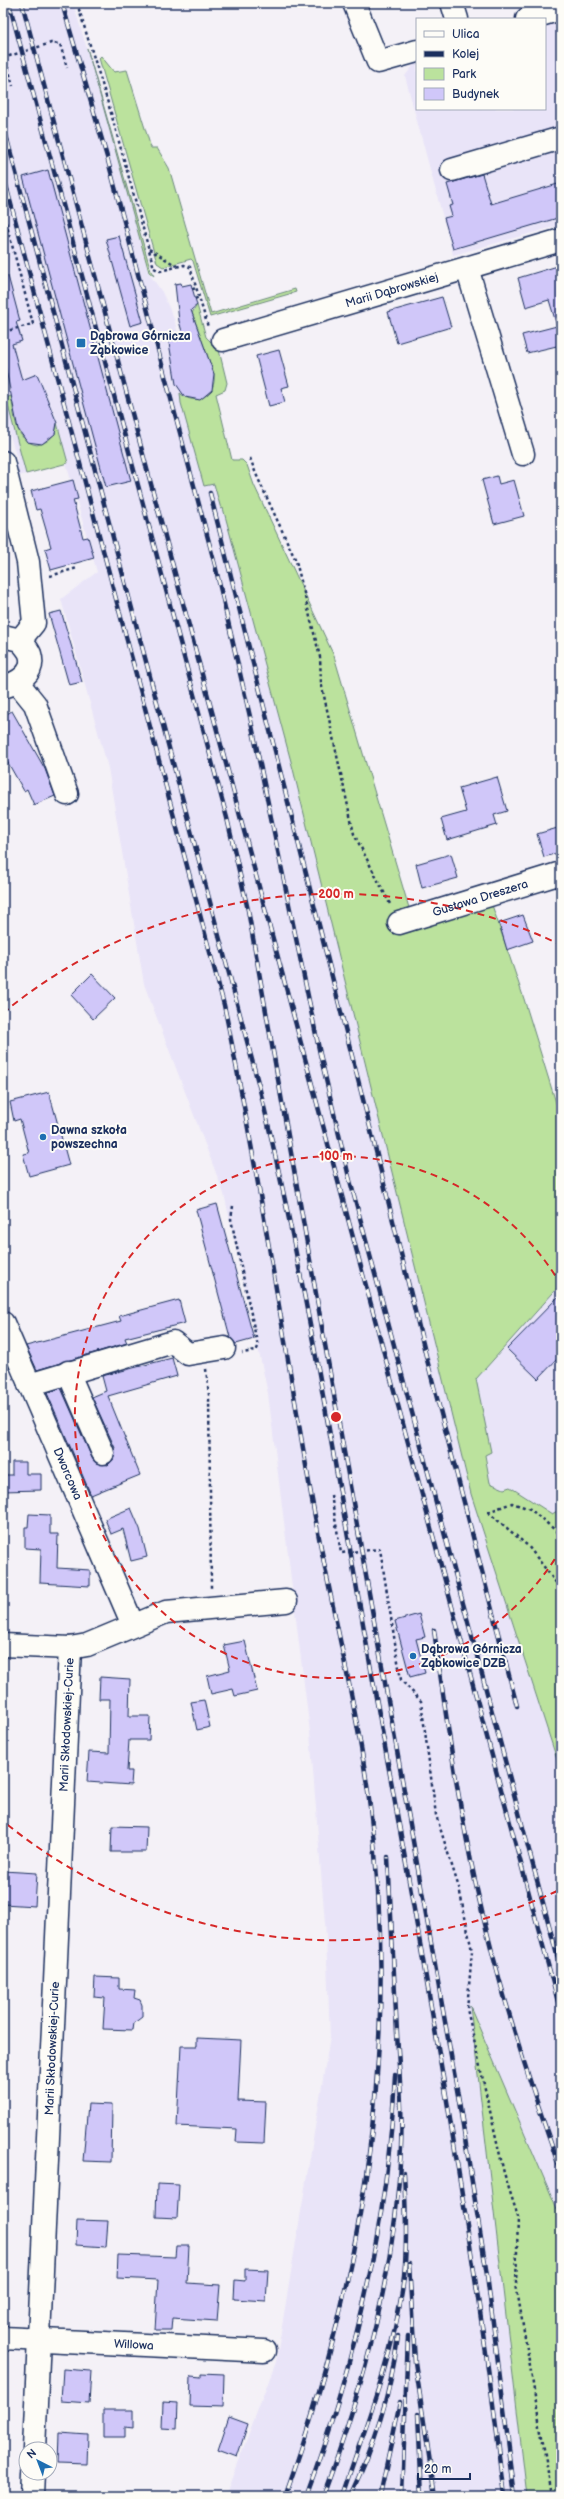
<svg xmlns="http://www.w3.org/2000/svg" width="564" height="2499" viewBox="0 0 564 2499" font-family="'Balsamiq Sans',sans-serif">
<style>
.built{fill:#e9e4f8}
.green{fill:#bbe29d;stroke:#6b887e}
.building{fill:#d0c7f9;stroke:#1b2f5e}
.lines{fill:none;stroke-linecap:round;stroke-linejoin:round}
.minor-casing{stroke:#1b2f5e;stroke-width:25}
.path{stroke:#1b2f5e;stroke-width:2.5;stroke-dasharray:3 3;stroke-linecap:butt}
.minor{stroke:#fdfcf7;stroke-width:22}
.rail-casing{stroke:#1b2f5e;stroke-width:4.5}
.rail{stroke:#fdfcf7;stroke-width:3;stroke-dasharray:9;stroke-linecap:butt}
.ring{fill:none;stroke:#d62828;stroke-width:2;stroke-dasharray:7 5}
.poi-dot{fill:#1f6fb2;stroke:#fdfcf7;stroke-width:1.5}
.labels{text-anchor:middle;stroke-width:4;stroke-linejoin:round;paint-order:stroke}
.street-label{font-size:12px;fill:#1b2f5e;stroke:#fdfcf7}
.poi-label{font-size:12px;font-weight:bold;fill:#1b2f5e;stroke:#fdfcf7;text-anchor:start}
.centre{fill:#d62828;stroke:#fdfcf7;stroke-width:2}
.ring-label{font-size:12px;text-anchor:middle;font-weight:bold;fill:#d62828;stroke:#fdfcf7;stroke-width:4;stroke-linejoin:round;paint-order:stroke}
</style>
<rect width="100%" height="100%" fill="#f4f1f7"/>
<filter id="ink" filterUnits="userSpaceOnUse"><feTurbulence type="fractalNoise" baseFrequency=".025" numOctaves="2"/><feDisplacementMap in="SourceGraphic" scale="8" xChannelSelector="R" yChannelSelector="G"/><feConvolveMatrix kernelMatrix="1 2 1 2 8 2 1 2 1" color-interpolation-filters="sRGB"/></filter>
<g filter="url(#ink)">
<g class="built">
<polygon points="3,3 73,3 110,125 148,272 162,292 174,319 293,769 471,1494 561,1772 561,2218 470,2008 527,2496 225,2496 276,2362 330,2037 326,1936 310,1732 268,1393 224,1194 144,984 108,768 61,599 97,572 66,463 15,477 13,470 18,462 3,412"/>
<polygon points="561,14 561,225 453,255 405,76 417,61 417,109 545,109 545,19"/>
<polygon points="561,1284 561,1509 552,1514 510,1487 504,1489 490,1483 476,1379"/>
</g>
<g class="green">
<polygon points="87,48 151,271 154,276 149,272"/>
<polygon points="101,56 114,72 127,70 151,148 157,148 169,168 211,314 295,289 296,292 210,317 193,261 191,259 163,267 157,263 99,58"/>
<path d="M 197,305 L 206,337 L 219,350 L 227,383 L 225,390 L 216,394 L 232,460 L 242,460 L 247,465 L 254,485 L 334,656 L 415,928 L 492,905 L 524,999 L 561,1119 L 561,1284 L 476,1379 L 491,1452 L 485,1455 L 490,1483 L 504,1489 L 510,1487 L 552,1514 L 561,1509 L 561,1772 L 471,1494 L 293,769 L 223,508 L 221,509 L 214,484 L 204,486 L 181,403 L 180,393 C 196,408 217,395 214,374 L 192,313 Z"/>
<path d="M 11,396 C 15,415 14,441 37,445 C 50,442 56,435 57,423 L 68,463 L 26,474 L 6,398 Z"/>
<polygon points="470,2006 561,2218 561,2496 527,2496"/>
</g>
<g class="building">
<polygon points="48,170 131,481 106,487 23,177"/>
<polygon points="482,174 491,204 561,183 561,217 453,249 444,218 452,216 449,206 453,205 447,184"/>
<polygon points="119,236 143,322 130,326 106,239"/>
<polygon points="561,265 561,345 527,353 522,335 557,326 549,300 526,307 518,278"/>
<polygon points="8,276 20,321 16,322 22,341 12,344 22,380 37,374 57,423 55,434 42,444 27,442 18,429 3,355 3,277"/>
<polygon points="181,283 182,286 191,284 197,305 191,310 214,374 212,390 200,400 185,397 176,384 168,337 183,335 179,321 175,284"/>
<polygon points="442,297 451,327 397,343 388,312"/>
<polygon points="279,350 289,386 281,388 285,402 269,406 256,356"/>
<polygon points="497,476 499,484 514,480 524,516 494,524 482,480"/>
<polygon points="73,480 78,499 73,500 83,538 88,537 94,558 51,570 45,549 51,547 40,509 36,510 31,491"/>
<polygon points="61,611 82,682 69,685 49,614"/>
<polygon points="12,711 45,769 55,796 34,805 27,789 24,791 3,754 3,716"/>
<polygon points="497,777 507,811 494,815 497,825 447,840 441,819 466,812 459,788"/>
<polygon points="561,827 561,852 544,857 537,834"/>
<polygon points="451,854 458,878 422,888 416,864"/>
<polygon points="523,915 533,941 507,950 499,923"/>
<polygon points="92,974 115,998 93,1019 71,995"/>
<polygon points="49,1092 69,1165 29,1176 23,1154 29,1153 20,1119 14,1121 10,1102"/>
<polygon points="217,1204 254,1339 236,1344 230,1337 196,1210"/>
<polygon points="561,1294 561,1355 538,1379 507,1349"/>
<polygon points="179,1300 185,1323 125,1338 127,1343 37,1370 26,1346 121,1321 119,1316"/>
<polygon points="172,1358 177,1376 108,1396 140,1475 91,1495 47,1393 61,1388 92,1458 96,1463 108,1465 113,1460 115,1448 92,1397 106,1391 102,1376"/>
<polygon points="12,1462 26,1462 26,1474 41,1474 41,1490 3,1491 3,1475 12,1475"/>
<polygon points="131,1508 140,1529 147,1557 131,1561 123,1529 111,1534 105,1519"/>
<polygon points="29,1514 50,1515 50,1534 58,1534 57,1568 90,1570 90,1586 40,1583 41,1549 25,1548 25,1527 28,1527"/>
<polygon points="419,1614 425,1637 416,1639 425,1673 410,1677 395,1621"/>
<polygon points="245,1641 257,1691 235,1696 233,1689 211,1694 207,1676 230,1670 224,1645"/>
<polygon points="100,1677 130,1679 129,1716 150,1716 149,1740 129,1740 127,1771 132,1771 131,1785 87,1782 89,1752 109,1753 110,1699 99,1699"/>
<polygon points="204,1700 210,1727 197,1730 191,1702"/>
<polygon points="112,1826 147,1827 146,1852 111,1852"/>
<polygon points="3,1871 37,1873 35,1906 3,1904"/>
<polygon points="95,1977 119,1978 119,1989 135,1990 134,1998 140,2000 142,2005 142,2017 134,2023 133,2030 103,2029 105,1998 94,1997"/>
<polygon points="197,2038 241,2040 238,2101 266,2102 264,2143 236,2142 237,2129 177,2126 181,2046 197,2046"/>
<polygon points="88,2104 112,2105 111,2162 83,2161"/>
<polygon points="157,2184 179,2185 177,2218 156,2217"/>
<polygon points="77,2220 108,2221 106,2247 76,2245"/>
<polygon points="176,2246 189,2246 187,2283 220,2285 217,2321 172,2318 171,2330 155,2330 158,2280 117,2278 118,2255 175,2257"/>
<polygon points="245,2269 268,2270 266,2301 234,2299 235,2280 245,2281"/>
<polygon points="63,2369 91,2371 89,2403 61,2401"/>
<polygon points="201,2373 224,2374 223,2407 190,2406 191,2376 201,2377"/>
<polygon points="163,2402 178,2403 177,2429 162,2428"/>
<polygon points="103,2410 133,2410 133,2428 125,2427 125,2437 103,2437"/>
<polygon points="229,2417 248,2424 237,2457 218,2450"/>
<polygon points="59,2433 88,2435 87,2464 58,2463"/>
</g>
<g class="lines">
<defs>
<g id="minor">
<polyline points="354,3 378,62 417,51"/>
<polyline points="452,3 457,19"/>
<polyline points="527,19 561,9"/>
<polyline points="452,170 561,138"/>
<polyline points="467,268 523,454"/>
<path id="s1" d="M 223,340 L 561,240"/>
<polyline points="3,462 28,562 34,623 20,640"/>
<path d="M 3,636 L 20,640 C 23,644 28,649 30,654 C 36,673 18,683 3,687"/>
<polyline points="18,683 35,704 67,794"/>
<path id="s2" d="M 399,923 L 561,873"/>
<path id="s3" d="M 3,1323 L 133,1625"/>
<polyline points="68,1372 103,1453"/>
<polyline points="29,1385 173,1342 188,1354 224,1348"/>
<polyline points="3,1645 70,1648 87,1645 166,1612 286,1601"/>
<path id="s4" d="M 3,2338 L 264,2351"/>
<path id="s5" d="M 34,2449 L 70,1648"/>
<polyline points="32,2496 33,2473"/>
</g>
</defs>
<use href="#minor" class="minor-casing"/>
<g class="path">
<polyline points="77,3 111,113 154,268 160,271 184,265 190,267 208,327"/>
<polyline points="5,56 13,86"/>
<polyline points="3,58 51,43 60,44 67,68"/>
<polyline points="3,211 33,324 3,332"/>
<polyline points="149,249 177,266"/>
<polyline points="192,289 197,288"/>
<polyline points="195,299 199,297"/>
<polyline points="250,458 256,474 296,561 320,657 321,682 354,834 391,906"/>
<polyline points="50,576 77,568"/>
<polyline points="233,1206 231,1219 258,1347 256,1351 242,1353"/>
<polyline points="206,1369 209,1395 211,1588"/>
<polyline points="331,1495 341,1553 380,1549 401,1680 421,1701 436,1815 459,1888 472,1951 467,2009 504,2173 518,2217 516,2284 552,2496"/>
<polyline points="488,1512 528,1546 561,1589"/>
<polyline points="488,1512 512,1503 530,1509 561,1535"/>
</g>
<use href="#minor" class="minor"/>
<defs>
<g id="rail">
<polyline points="9,3 227,818 248,910 458,2095 487,2275 515,2496"/>
<polyline points="22,3 561,2013"/>
<polyline points="62,3 107,157 215,565 251,721 320,1054 348,1173 561,1970"/>
<path d="M 3,124 L 260,1090 C 309,1292 340,1498 377,1703 C 425,1967 472,2230 505,2496"/>
<path d="M 3,174 L 224,1005 C 258,1169 283,1335 312,1500 C 330,1603 357,1704 370,1807 C 400,2043 365,2273 285,2496"/>
<polyline points="210,493 374,1143 426,1356 517,1706"/>
<path d="M 434,1630 C 448,1731 462,1833 487,1932 C 507,2013 533,2093 561,2172"/>
<polyline points="409,2264 415,2362 435,2496"/>
<polyline points="418,2414 422,2496"/>
<path d="M 306,2496 C 356,2361 388,2220 395,2075"/>
<path d="M 323,2496 C 365,2383 396,2268 401,2147 C 403,2109 399,2071 397,2033 C 394,1975 391,1916 388,1857"/>
<path d="M 342,2496 C 364,2429 391,2363 402,2292 C 408,2253 406,2213 404,2173"/>
<path d="M 350,2496 C 375,2443 391,2394 398,2336"/>
<polyline points="380,2496 400,2402"/>
<polyline points="402,2496 408,2336"/>
</g>
</defs>
<use href="#rail" class="rail-casing"/>
<use href="#rail" class="rail"/>
</g>
</g>
<g class="ring">
<path d="M561 1549A261 261 0 1 1 561 1285"/>
<path d="M557 1891A523 523 0 0 1 3 1821M3 1013A523 523 0 0 1 557 943"/>
</g>
<g class="poi-dot">
<rect x="76" y="338" width="10" height="10" rx="2"/>
<circle cx="43" cy="1137" r="4"/>
<circle cx="413" cy="1656" r="4"/>
</g>
<g class="labels">
<g class="street-label">
<text dy="4" stroke="none"><textPath href="#s1" startOffset="176">Marii Dąbrowskiej</textPath></text>
<text dy="4" stroke="none"><textPath href="#s2" startOffset="85">Gustawa Dreszera</textPath></text>
<text dy="4" stroke="none"><textPath href="#s3" startOffset="164">Dworcowa</textPath></text>
<text dy="4" stroke="none"><textPath href="#s5" startOffset="725">Marii Skłodowskiej-Curie</textPath></text>
<text dy="4" stroke="none"><textPath href="#s5" startOffset="401">Marii Skłodowskiej-Curie</textPath></text>
<text dy="4" stroke="none"><textPath href="#s4" startOffset="131">Willowa</textPath></text>
</g>
<g class="poi-label">
<text x="90" y="340">Dąbrowa Górnicza<tspan x="90" dy="14">Ząbkowice</tspan></text>
<text x="51" y="1134">Dawna szkoła<tspan x="51" dy="14">powszechna</tspan></text>
<text x="421" y="1653">Dąbrowa Górnicza<tspan x="421" dy="14">Ząbkowice DZB</tspan></text>
</g>
</g>
<circle cx="336" cy="1417" r="6" class="centre"/>
<g class="ring-label">
<text x="336" y="898">200 m</text>
<text x="336" y="1160">100 m</text>
</g>
<rect width="564" height="2499" fill="none" stroke="#fdfcf7" stroke-width="16"/>
<rect x="8" y="8" width="548" height="2483" fill="none" stroke="#1b2f5e" stroke-width="1.5" filter="url(#ink)"/>
<rect x="416" y="18" width="130" height="92" fill="#fdfcf7" stroke="#a3aaba"/>
<rect x="424" y="31" width="20" height="6" fill="#fdfcf7" stroke="#a3aaba"/>
<text x="452" y="38" font-size="12" fill="#1b2f5e">Ulica</text>
<rect x="424" y="51" width="20" height="6" fill="#1b2f5e" stroke="#a3aaba"/>
<text x="452" y="58" font-size="12" fill="#1b2f5e">Kolej</text>
<rect x="424" y="68" width="20" height="12" fill="#bbe29d" stroke="#a3aaba"/>
<text x="452" y="78" font-size="12" fill="#1b2f5e">Park</text>
<rect x="424" y="88" width="20" height="12" fill="#d0c7f9" stroke="#a3aaba"/>
<text x="452" y="98" font-size="12" fill="#1b2f5e">Budynek</text>
<g transform="translate(38 2461) rotate(318)"><circle r="19" fill="#fdfcf7" stroke="#a3aaba"/>
<path d="M0-3L7 15L0 10L-7 15Z" fill="#1f6fb2"/>
<text y="-6" font-size="11" font-weight="bold" text-anchor="middle" fill="#1b2f5e">N</text>
</g>
<path d="M418 2473v6h52v-6" fill="none" stroke="#1b2f5e" stroke-width="2"/>
<text x="424" y="2473" font-size="12" fill="#1b2f5e" stroke="#fdfcf7" stroke-width="3" paint-order="stroke">20 m</text>
</svg>
